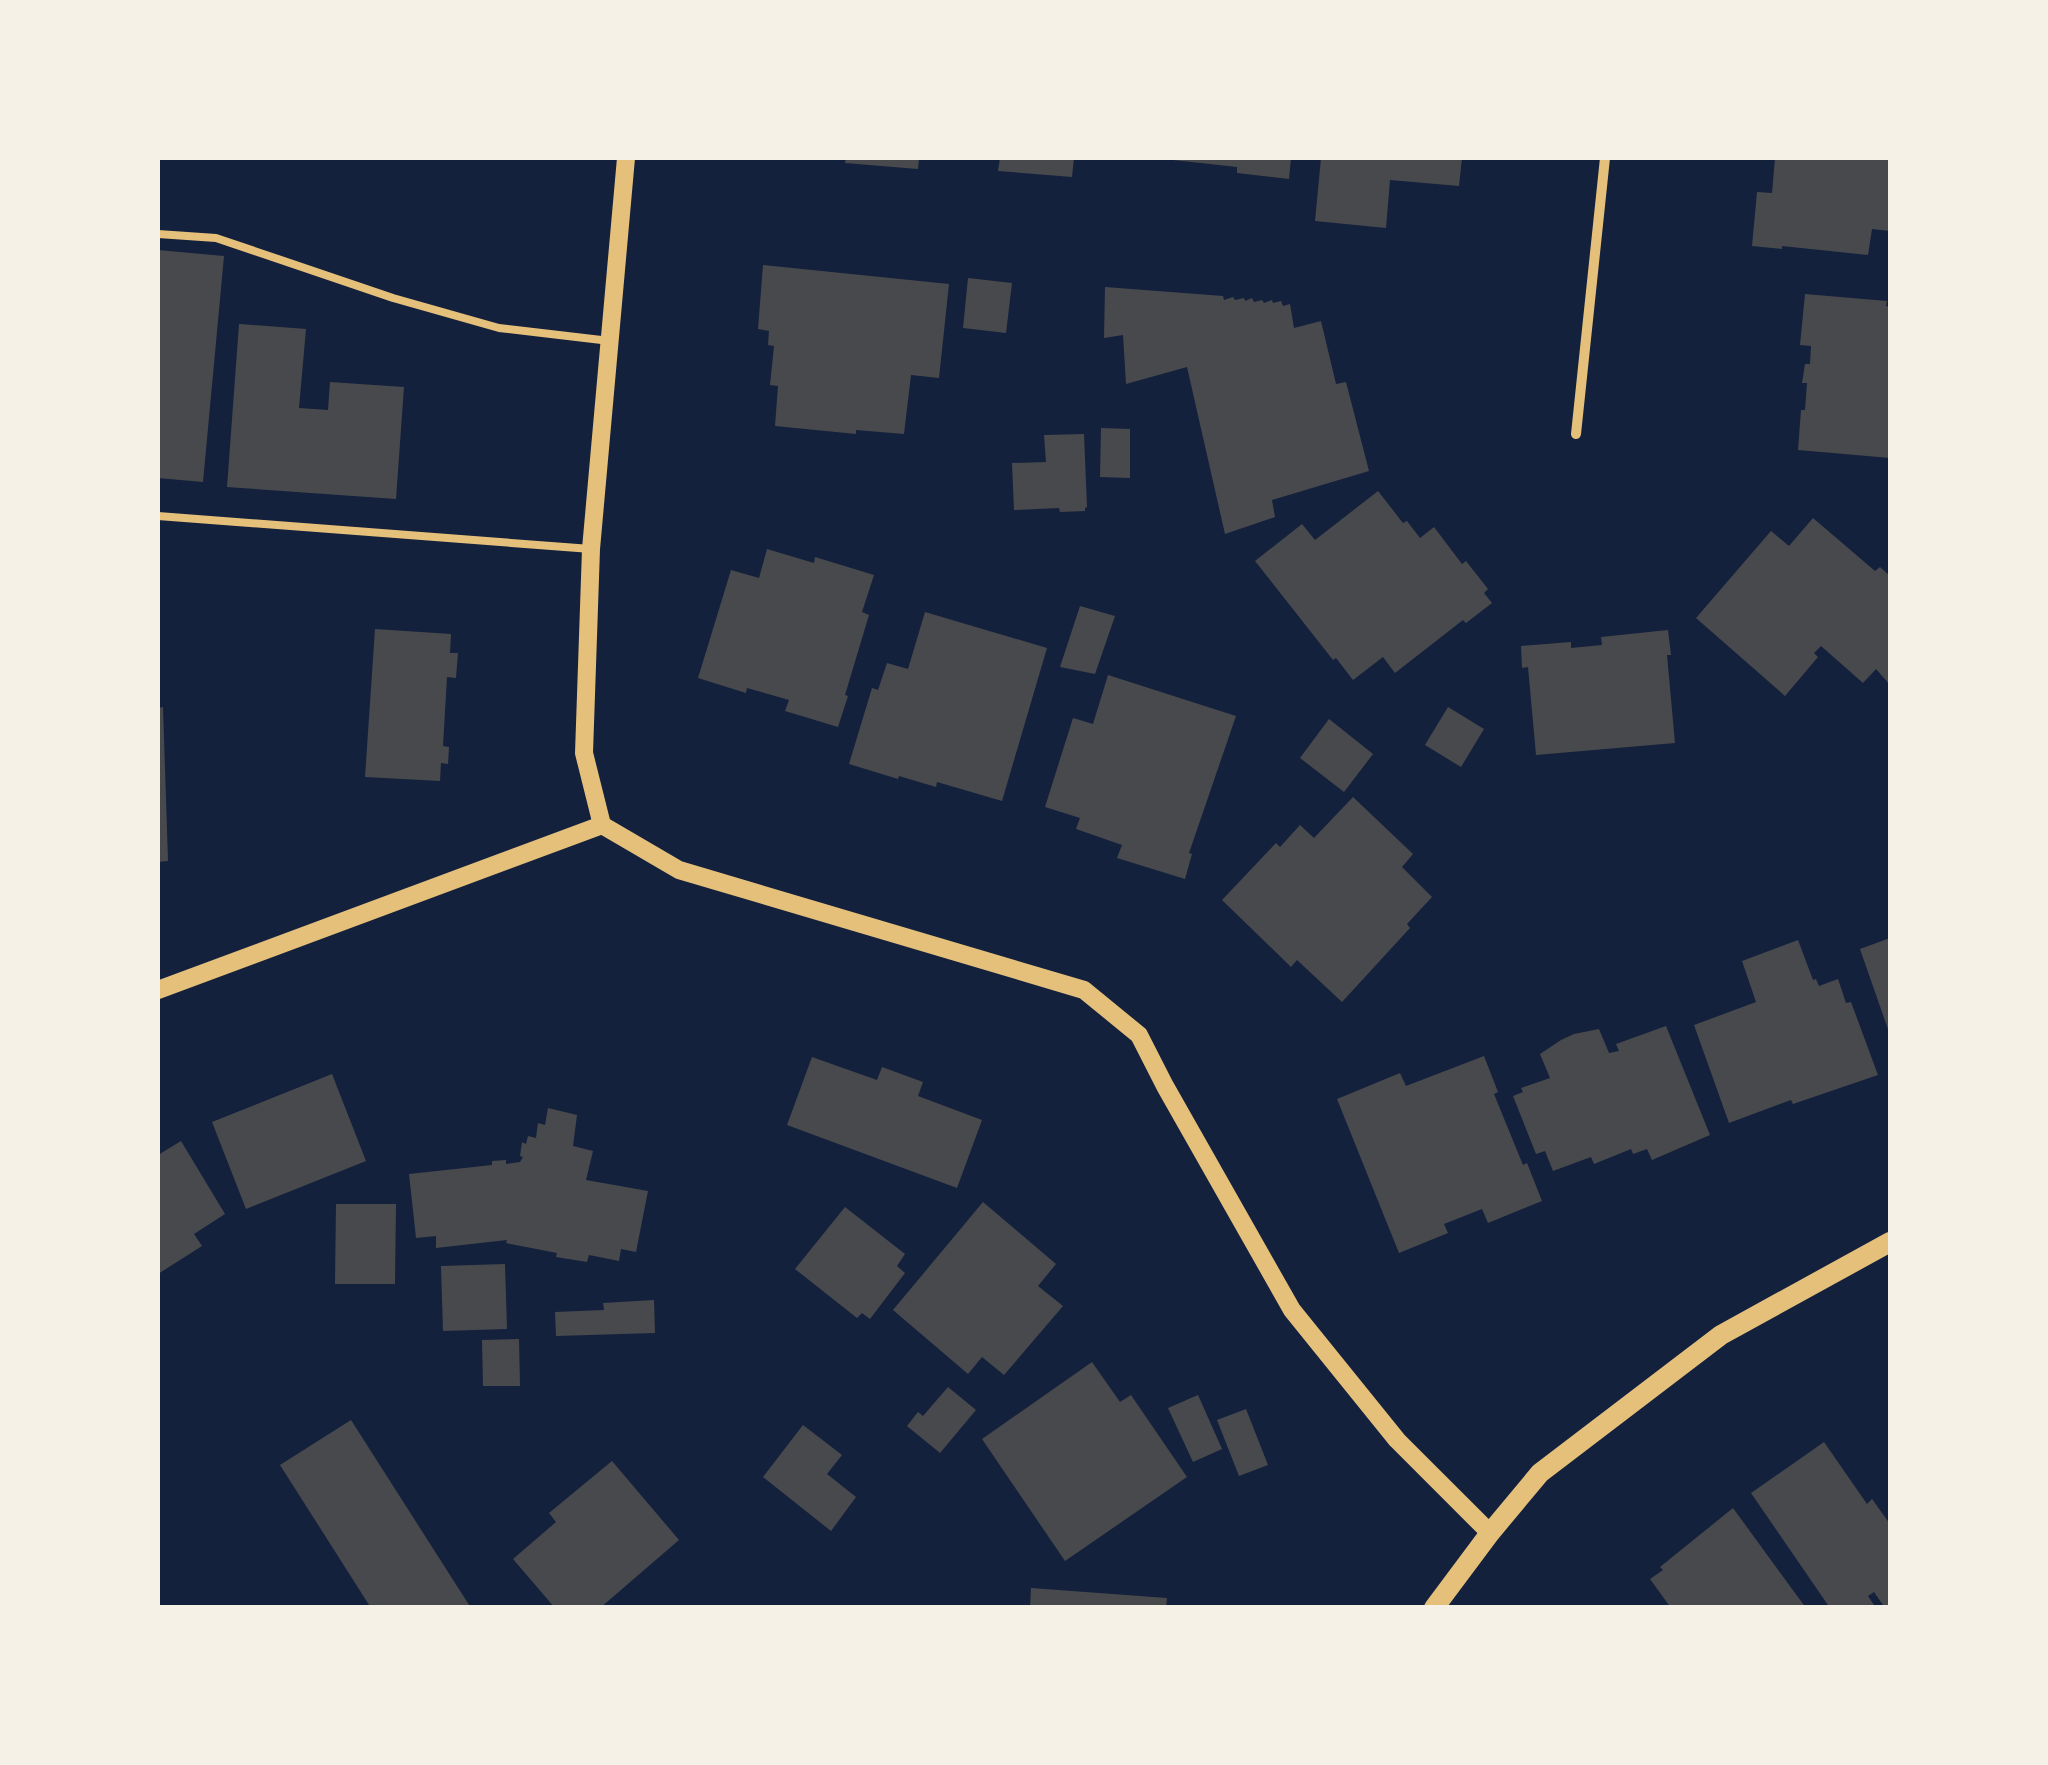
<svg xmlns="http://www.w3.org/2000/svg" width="2048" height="1765" viewBox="0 0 2048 1765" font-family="'Roboto Serif',serif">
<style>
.building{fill:#48494c}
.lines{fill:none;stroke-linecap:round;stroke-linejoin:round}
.service{stroke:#e5c07b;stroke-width:8}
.minor{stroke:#e5c07b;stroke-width:10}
.tertiary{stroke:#e5c07b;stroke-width:18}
.secondary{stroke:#e5c07b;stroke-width:20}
</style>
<rect width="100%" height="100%" fill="#14213d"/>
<g class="building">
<polygon points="846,158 919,158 918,169 845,163"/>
<polygon points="1000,158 1074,158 1072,177 998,171"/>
<polygon points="1173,158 1291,158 1289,179 1237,173 1237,167 1173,160"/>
<polygon points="1321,158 1462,158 1459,186 1390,180 1386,228 1315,221"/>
<polygon points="1775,158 1890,158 1890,231 1872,229 1868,255 1782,246 1782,249 1752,246 1757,192 1772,193"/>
<polygon points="158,250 224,256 203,482 158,478"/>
<polygon points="763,265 949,284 939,378 911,375 904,434 856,430 856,434 775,426 778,386 770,385 774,346 768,345 769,331 758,329"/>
<polygon points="968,278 1012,283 1006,333 963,328"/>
<polygon points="1105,287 1223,296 1224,300 1233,297 1235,300 1244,298 1245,301 1252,298 1254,302 1262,300 1264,303 1272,300 1273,303 1281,301 1283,306 1290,304 1294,328 1321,321 1336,384 1346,382 1369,471 1272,500 1275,517 1225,534 1187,367 1126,384 1123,335 1104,338"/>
<polygon points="1805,294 1887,301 1886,306 1890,307 1890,458 1798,450 1801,410 1805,410 1807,383 1802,383 1805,364 1810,364 1811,346 1800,345"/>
<polygon points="239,324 306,329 299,408 328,410 330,382 404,387 396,499 227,487"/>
<polygon points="1101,428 1130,429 1130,478 1100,477"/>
<polygon points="1084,434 1087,507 1085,508 1085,511 1060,512 1059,508 1014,510 1012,463 1046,462 1044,435"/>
<polygon points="1378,491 1403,523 1407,521 1420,538 1434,527 1462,564 1466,561 1488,589 1484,593 1492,603 1466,623 1463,620 1395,673 1383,657 1353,680 1336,658 1333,660 1255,561 1302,524 1315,540"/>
<polygon points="1813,518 1875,571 1880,567 1890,576 1890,685 1876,669 1863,683 1821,646 1814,653 1818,657 1785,696 1696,618 1771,531 1789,546"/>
<polygon points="767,549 814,563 815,557 874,575 862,612 869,615 845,695 848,696 838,727 785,711 789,700 747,688 746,693 698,678 731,570 759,578"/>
<polygon points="1080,606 1115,616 1095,674 1060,667"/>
<polygon points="925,612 1047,648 1002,801 937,782 936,787 899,776 898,779 849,764 872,688 878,690 887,663 908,669"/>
<polygon points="375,629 451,634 450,653 458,653 456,678 447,677 443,746 449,747 448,764 441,763 440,781 365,777"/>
<polygon points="1668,630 1671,655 1667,655 1675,743 1536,755 1528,667 1522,668 1521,646 1571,642 1571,648 1602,645 1601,637"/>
<polygon points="1108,675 1236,716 1189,853 1192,854 1185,879 1117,858 1122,845 1076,829 1080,818 1045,807 1073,718 1093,724"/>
<polygon points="163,707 168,861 158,862 158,708"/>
<polygon points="1448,707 1484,729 1461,767 1425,745"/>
<polygon points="1329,719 1373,754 1344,792 1300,758"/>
<polygon points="1353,797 1413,854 1402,867 1432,897 1407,924 1410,928 1342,1002 1297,960 1291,967 1222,900 1276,843 1280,847 1300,825 1314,838"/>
<polygon points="1890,938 1890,1035 1860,949"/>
<polygon points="1798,940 1813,980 1816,979 1819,986 1838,979 1846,1003 1851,1002 1878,1075 1793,1104 1791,1100 1729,1123 1694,1025 1756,1002 1742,961"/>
<polygon points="1666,1026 1710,1135 1652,1160 1647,1149 1633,1154 1631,1149 1594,1164 1591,1157 1553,1171 1545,1151 1536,1154 1513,1096 1523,1092 1521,1088 1550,1078 1540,1054 1561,1040 1574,1034 1599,1029 1609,1053 1619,1051 1616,1044"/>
<polygon points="1484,1056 1498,1092 1494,1094 1523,1165 1527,1163 1542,1201 1488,1223 1482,1209 1444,1224 1448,1233 1399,1253 1337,1099 1400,1073 1406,1086"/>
<polygon points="812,1057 877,1080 882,1067 923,1082 918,1096 982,1120 957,1188 787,1125"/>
<polygon points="332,1074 366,1161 246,1209 212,1122"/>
<polygon points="548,1108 577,1115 573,1146 593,1151 586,1180 648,1191 636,1252 621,1249 619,1261 589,1255 587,1262 556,1257 557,1253 506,1243 507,1240 436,1248 436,1236 416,1238 409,1174 492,1165 492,1161 506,1160 506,1164 520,1162 523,1157 520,1156 522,1142 526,1144 528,1136 536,1138 538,1123 545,1125"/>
<polygon points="181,1141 225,1214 194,1234 202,1246 158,1274 158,1155"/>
<polygon points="983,1202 1056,1264 1038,1286 1063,1306 1004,1375 982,1357 968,1374 893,1310"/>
<polygon points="336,1204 396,1204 395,1284 335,1284"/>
<polygon points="845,1207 905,1254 897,1266 905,1273 870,1319 862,1313 857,1318 795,1269"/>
<polygon points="505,1264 507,1329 443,1331 441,1266"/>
<polygon points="654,1300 655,1333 556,1336 555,1312 604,1310 603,1303"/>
<polygon points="519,1339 520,1386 483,1386 482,1340"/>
<polygon points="1092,1362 1120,1402 1131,1395 1187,1477 1065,1561 982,1439"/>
<polygon points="948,1387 976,1410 940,1453 907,1426 918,1412 923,1416"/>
<polygon points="1198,1395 1222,1449 1193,1462 1168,1408"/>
<polygon points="1246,1409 1268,1465 1239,1476 1217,1420"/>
<polygon points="351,1420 471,1608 371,1608 280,1465"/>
<polygon points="803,1425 842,1455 827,1474 856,1497 831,1531 763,1477"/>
<polygon points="1824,1442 1867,1504 1872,1499 1890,1524 1890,1608 1885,1608 1874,1592 1868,1596 1876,1608 1830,1608 1751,1493"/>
<polygon points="612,1461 679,1540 600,1608 555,1608 513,1559 556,1522 549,1513"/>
<polygon points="1733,1508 1806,1608 1671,1608 1650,1579 1663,1570 1660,1567"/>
<polygon points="1031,1588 1167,1598 1166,1608 1030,1608"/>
</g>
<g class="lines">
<g class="service">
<polyline points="158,234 216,238 393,298 499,328 610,341"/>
<polyline points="158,516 591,549"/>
</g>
<polyline class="minor" points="1576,434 1605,158"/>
<g class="tertiary">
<polyline points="626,158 591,549 584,753 602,825 679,870 1084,990 1139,1035 1165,1086 1292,1310 1397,1440 1490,1533"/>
<polyline points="158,990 602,825"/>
</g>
<polyline class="secondary" points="1434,1608 1490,1533 1540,1473 1721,1335 1890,1242"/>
</g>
<rect width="2048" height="1765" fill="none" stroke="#f6f1e7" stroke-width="320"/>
</svg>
